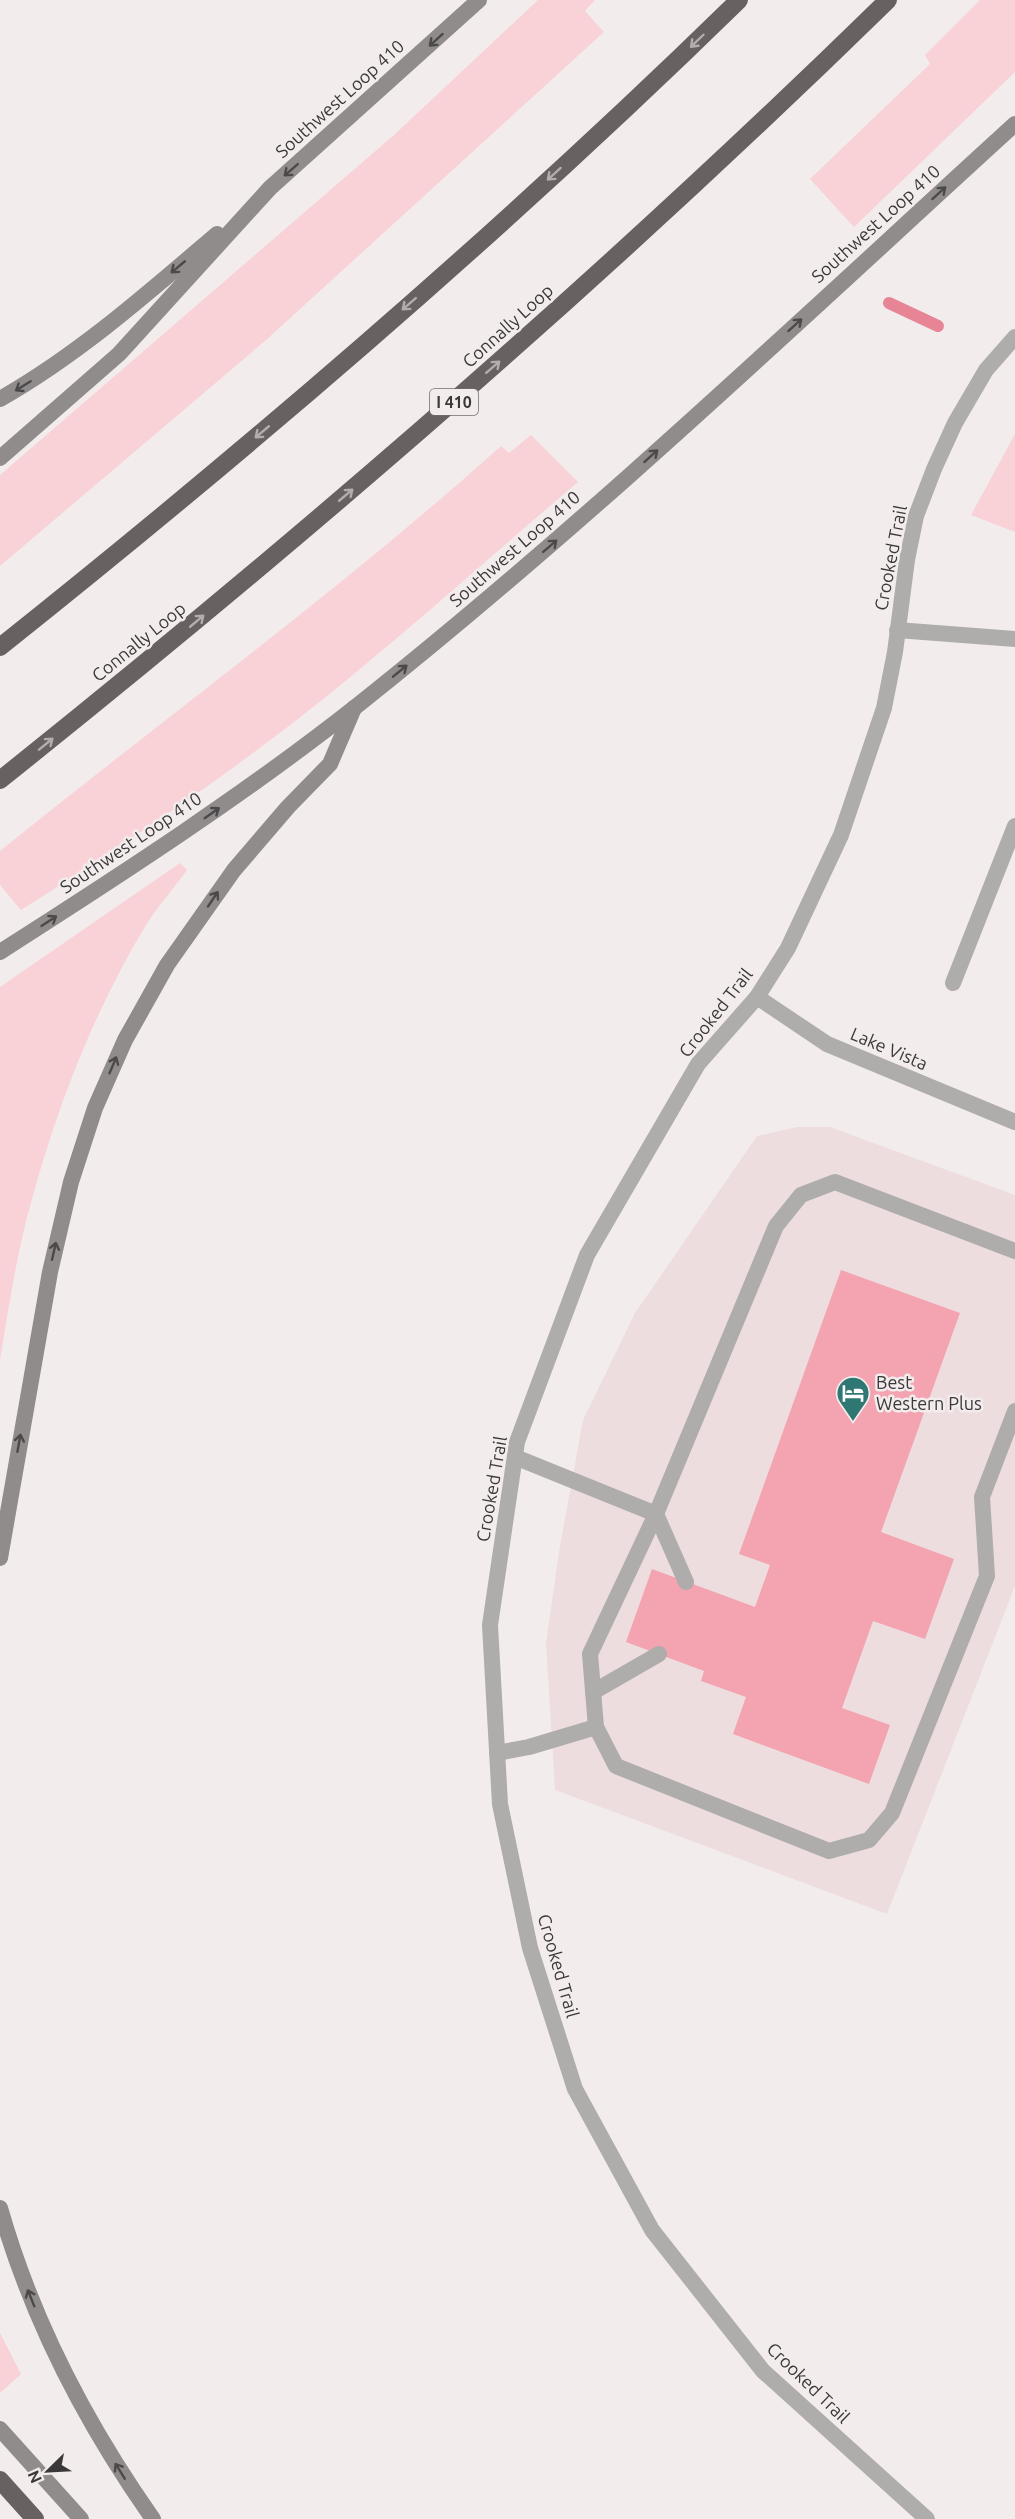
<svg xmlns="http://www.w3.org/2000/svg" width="1015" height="2519" viewBox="0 0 1015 2519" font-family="Ubuntu,sans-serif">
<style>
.built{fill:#eddddf}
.green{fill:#f9d2d7}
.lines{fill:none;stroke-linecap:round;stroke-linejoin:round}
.stream{stroke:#e78596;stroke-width:12}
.building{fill:#f4a3b0}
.service{stroke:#afacac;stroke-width:16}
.minor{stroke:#afacac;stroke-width:16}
.secondary{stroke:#908c8c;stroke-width:16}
.motorway{stroke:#676162;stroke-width:18}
.oneway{stroke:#4c494a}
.oneway2{stroke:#b4adae}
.labels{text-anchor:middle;stroke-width:5;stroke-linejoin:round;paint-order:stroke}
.shield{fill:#f3eced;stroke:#726e6f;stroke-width:1.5}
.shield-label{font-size:16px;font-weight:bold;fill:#3b3839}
.street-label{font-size:18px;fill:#3b3839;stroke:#f3eced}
.poi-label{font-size:18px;fill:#3b3839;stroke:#f3eced;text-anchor:start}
</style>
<rect width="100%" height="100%" fill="#f3eced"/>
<polygon class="built" points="797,1127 830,1127 1015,1195 1015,1586 887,1914 555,1790 546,1643 559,1552 583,1420 635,1313 757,1136"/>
<g class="green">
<polygon points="538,0 595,0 585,11 604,32 265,341 0,566 0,475 394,135"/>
<polygon points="980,0 1015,0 1015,72 854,227 810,179 930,64 925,55"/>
<polygon points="1015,434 1015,532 971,515"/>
<path d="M 531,435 L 578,482 C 485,561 394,644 298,719 C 209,788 116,850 21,910 L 0,885 L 0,851 C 167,716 342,589 501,446 L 509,453 Z"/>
<path d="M 180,863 L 187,870 C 174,888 158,906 146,925 C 95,1009 58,1104 32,1199 C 17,1251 9,1306 0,1360 L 0,987 Z"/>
<polygon points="0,2333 21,2374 1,2392 0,2392"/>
</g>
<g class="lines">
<polyline class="stream" points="889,303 938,326"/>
</g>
<polygon class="building" points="841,1270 960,1313 881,1532 954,1559 925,1639 873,1621 842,1708 890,1725 869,1784 733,1734 746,1697 701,1681 704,1671 626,1642 652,1569 755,1607 770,1565 739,1554"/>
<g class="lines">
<g class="service">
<polyline points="897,630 1015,639"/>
<polyline points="953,983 1015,826"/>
<polyline points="1015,1251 835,1182 801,1195 776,1226 656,1514 590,1654 596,1727 616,1766 829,1851 869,1840 892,1813 987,1576 982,1497 1015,1411"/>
<polyline points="515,1457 656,1514 686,1582"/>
<polyline points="593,1692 659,1654"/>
<polyline points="497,1753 529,1747 596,1727"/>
</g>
<g class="minor">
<polyline points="757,997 827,1044 1015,1122"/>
<polyline points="927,2519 763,2371 652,2230 575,2089 530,1948 500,1804 490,1625 517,1442 587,1255 698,1064 757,997 788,948 841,835 884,708 895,652 907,560 916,516 934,469 955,423 986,370 1015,337"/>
</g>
<g class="secondary">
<path d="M 0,399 C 79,354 148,293 217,234"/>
<polyline points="0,458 119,354 270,188 479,0"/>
<path d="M 0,952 C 122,874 244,795 358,705 C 587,523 799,321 1015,124"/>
<polyline points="0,1558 50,1272 71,1182 95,1108 125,1040 167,965 234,870 288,807 330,764 354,708"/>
<path d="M 0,2208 C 32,2320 86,2424 153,2519"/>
<polyline points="0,2429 81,2519"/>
</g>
<g class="motorway">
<path d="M 0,647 C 256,443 505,229 739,0"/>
<path d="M 0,780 C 308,534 606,276 888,0"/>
<polyline points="0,2480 35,2519"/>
</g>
</g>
<defs><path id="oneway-shaft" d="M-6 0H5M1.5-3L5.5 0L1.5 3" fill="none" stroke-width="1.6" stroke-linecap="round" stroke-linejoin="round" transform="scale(1.5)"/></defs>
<g class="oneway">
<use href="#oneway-shaft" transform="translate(436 40) rotate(138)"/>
<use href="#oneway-shaft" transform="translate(291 170) rotate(139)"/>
<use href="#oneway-shaft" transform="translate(939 193) rotate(-42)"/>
<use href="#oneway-shaft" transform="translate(178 267) rotate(140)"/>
<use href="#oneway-shaft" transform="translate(795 325) rotate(-42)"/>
<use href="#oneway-shaft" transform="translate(23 386) rotate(148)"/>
<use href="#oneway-shaft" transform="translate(651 456) rotate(-42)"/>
<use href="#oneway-shaft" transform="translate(550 546) rotate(-41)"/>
<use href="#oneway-shaft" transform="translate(400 671) rotate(-39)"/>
<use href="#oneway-shaft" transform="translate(212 813) rotate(-35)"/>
<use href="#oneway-shaft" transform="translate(213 899) rotate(-56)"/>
<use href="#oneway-shaft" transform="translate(49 921) rotate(-33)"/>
<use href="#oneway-shaft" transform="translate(113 1065) rotate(-67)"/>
<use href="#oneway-shaft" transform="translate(54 1251) rotate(-77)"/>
<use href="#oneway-shaft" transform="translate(19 1443) rotate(-80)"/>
<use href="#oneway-shaft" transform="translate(31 2298) rotate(-112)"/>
<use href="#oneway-shaft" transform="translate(120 2471) rotate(-122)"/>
</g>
<g class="oneway2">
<use href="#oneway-shaft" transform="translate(697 41) rotate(136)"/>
<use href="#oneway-shaft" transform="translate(554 174) rotate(138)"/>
<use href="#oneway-shaft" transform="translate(409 304) rotate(139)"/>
<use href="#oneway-shaft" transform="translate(493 367) rotate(-41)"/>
<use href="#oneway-shaft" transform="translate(262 432) rotate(140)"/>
<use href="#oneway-shaft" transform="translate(346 495) rotate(-40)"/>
<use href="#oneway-shaft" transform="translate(197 621) rotate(-40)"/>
<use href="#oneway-shaft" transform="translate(46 744) rotate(-39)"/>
</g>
<defs>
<symbol id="hotel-pin" viewBox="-11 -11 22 30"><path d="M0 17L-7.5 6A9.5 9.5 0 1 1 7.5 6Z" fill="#2f7773" stroke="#f3eced"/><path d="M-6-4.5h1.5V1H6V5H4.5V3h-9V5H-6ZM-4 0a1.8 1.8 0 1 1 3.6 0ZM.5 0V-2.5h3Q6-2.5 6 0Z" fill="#fff"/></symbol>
</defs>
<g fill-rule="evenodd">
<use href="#hotel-pin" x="834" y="1374" width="38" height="52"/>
</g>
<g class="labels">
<rect class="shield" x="430" y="389" width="48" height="26" rx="4.5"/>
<g class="shield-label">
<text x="454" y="408">I 410</text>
</g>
<g class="street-label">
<text transform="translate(340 99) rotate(-42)" y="6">Southwest Loop 410</text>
<text transform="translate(876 224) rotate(-42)" y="6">Southwest Loop 410</text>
<text transform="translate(508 326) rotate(-42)" y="6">Connally Loop</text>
<text transform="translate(515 549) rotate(-41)" y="6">Southwest Loop 410</text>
<text transform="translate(891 558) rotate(-79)" y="6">Crooked Trail</text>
<text transform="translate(139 642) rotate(-39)" y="6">Connally Loop</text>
<text transform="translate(131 843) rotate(-34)" y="6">Southwest Loop 410</text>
<text transform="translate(716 1013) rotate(-52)" y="6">Crooked Trail</text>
<text transform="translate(889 1049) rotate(23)" y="6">Lake Vista</text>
<text transform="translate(492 1489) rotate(-80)" y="6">Crooked Trail</text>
<text transform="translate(558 1966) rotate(74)" y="6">Crooked Trail</text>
<text transform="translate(808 2383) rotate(44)" y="6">Crooked Trail</text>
</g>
<g class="poi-label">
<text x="876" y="1389">Best<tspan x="876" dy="21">Western Plus</tspan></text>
</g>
</g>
<g transform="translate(48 2471) rotate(246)" stroke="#f3eced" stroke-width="4.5" paint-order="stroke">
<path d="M0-4.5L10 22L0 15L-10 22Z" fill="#3b3839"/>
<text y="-9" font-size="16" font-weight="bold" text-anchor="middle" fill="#3b3839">N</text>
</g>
</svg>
